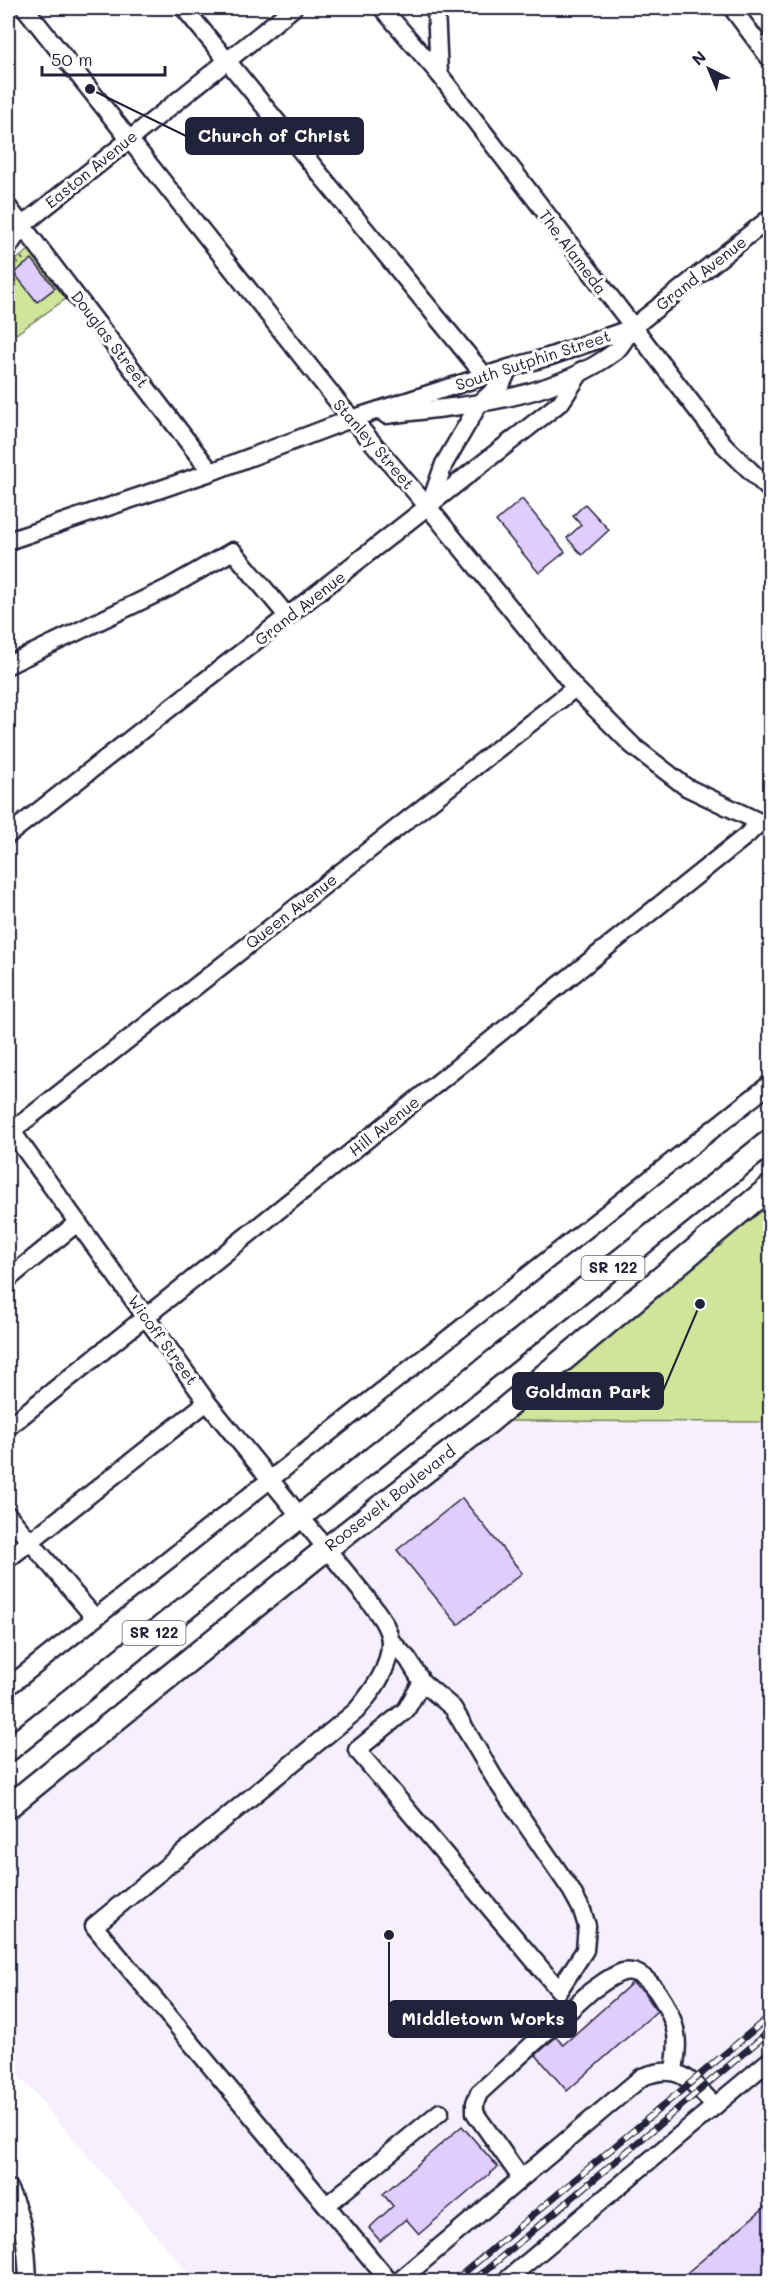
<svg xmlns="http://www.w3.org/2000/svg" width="778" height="2289" viewBox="0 0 778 2289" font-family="Mali,sans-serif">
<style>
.built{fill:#f6f0fe}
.green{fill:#cee59a;stroke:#78846a;stroke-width:1.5}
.building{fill:#e0ccfd;stroke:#22223b;stroke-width:1.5}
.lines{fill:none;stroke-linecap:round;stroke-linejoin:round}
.minor-casing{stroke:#22223b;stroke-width:21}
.major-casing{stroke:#22223b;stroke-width:27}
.path{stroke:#22223b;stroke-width:3;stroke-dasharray:1.5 4.5;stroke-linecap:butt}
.minor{stroke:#fff;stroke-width:16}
.major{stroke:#fff;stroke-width:22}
.rail-casing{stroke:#22223b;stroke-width:7}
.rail{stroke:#fff;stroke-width:4.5;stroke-dasharray:14;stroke-linecap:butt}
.labels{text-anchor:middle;stroke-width:6;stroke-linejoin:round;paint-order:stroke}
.shield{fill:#fff;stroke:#646476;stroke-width:1.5}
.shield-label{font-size:15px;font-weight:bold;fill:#22223b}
.street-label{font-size:16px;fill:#22223b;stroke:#fff}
.leader{fill:none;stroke:#22223b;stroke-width:2}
.callout-dot{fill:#22223b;stroke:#fff;stroke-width:2}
.callout{fill:#22223b;stroke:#22223b;stroke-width:2}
.callout-label{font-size:18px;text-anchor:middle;font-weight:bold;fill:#fff}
</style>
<rect width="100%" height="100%" fill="#fff"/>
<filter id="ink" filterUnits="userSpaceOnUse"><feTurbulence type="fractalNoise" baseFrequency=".0167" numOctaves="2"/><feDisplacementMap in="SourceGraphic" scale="12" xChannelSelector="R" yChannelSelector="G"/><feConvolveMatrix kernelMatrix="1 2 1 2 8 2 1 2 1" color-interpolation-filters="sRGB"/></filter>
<g filter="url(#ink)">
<polygon class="built" points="490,1421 770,1422 770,2281 195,2281 8,2063 8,1807"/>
<g class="green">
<polygon points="29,250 67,298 16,334 8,325 8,266"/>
<polygon points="770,1187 770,1422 490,1421"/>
</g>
<g class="building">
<polygon points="32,259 55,288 37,302 14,273"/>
<polygon points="522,499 565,552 539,573 496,521"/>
<polygon points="585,504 609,530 582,555 567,538 581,525 573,516"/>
<polygon points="462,1498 522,1573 458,1625 397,1550"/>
<polygon points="632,1983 643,1991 657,2011 567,2091 536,2055 556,2037 563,2045"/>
<polygon points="462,2126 498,2167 419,2234 406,2219 380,2241 369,2228 393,2206 383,2194"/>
<polygon points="771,2202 771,2282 676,2282"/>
</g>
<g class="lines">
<defs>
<g id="minor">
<polyline points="25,8 341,406 429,508 575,688 633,746 686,787 770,827"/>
<polyline points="184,8 485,376"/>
<polyline points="382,8 439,74 724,445 770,490"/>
<polyline points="436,8 439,74"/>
<polyline points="732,8 770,59"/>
<polyline points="8,207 211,472"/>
<polyline points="8,248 23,225 293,8"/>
<path d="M 386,415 C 465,405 550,401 616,351 C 622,346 627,335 632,328 L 770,218"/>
<polyline points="429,507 444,464 479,404 502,383 509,368"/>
<polyline points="8,541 211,472 351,419 509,368 548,357 632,328"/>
<polyline points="8,665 168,588 233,551 288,617"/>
<polyline points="8,835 561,402 582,370"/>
<path d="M 8,1126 L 207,1402 L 365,1596 C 374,1608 389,1625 390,1641 C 391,1668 372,1692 356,1711 L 94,1926 L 390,2282"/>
<polyline points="8,1134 575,688"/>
<polyline points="8,1279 77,1223"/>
<polyline points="8,1427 747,835 759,823"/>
<polyline points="8,1515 95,1618"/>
<polyline points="8,1559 207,1402"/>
<polyline points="390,1640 408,1659 422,1682 406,1710 357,1750 559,1990 585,1950 587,1926 582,1910 571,1890 495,1779 453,1708 422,1682"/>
<polyline points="8,1687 770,1084"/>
<path d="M 521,2178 L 475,2113 L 475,2103 L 479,2093 L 591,1991 C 601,1984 612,1975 623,1972 C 649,1966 673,2013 676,2034 C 678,2046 676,2058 674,2070"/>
<path d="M 8,2188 C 24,2218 27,2248 28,2282"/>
<polyline points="327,2205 440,2112"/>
<path d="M 398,2282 L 642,2077 C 680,2062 690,2080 715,2106"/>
<polyline points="504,2282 770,2060"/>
</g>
<g id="major">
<polyline points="8,1750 770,1141"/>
<polyline points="8,1807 326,1549 490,1421 770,1187"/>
</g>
</defs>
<use href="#minor" class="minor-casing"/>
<use href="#major" class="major-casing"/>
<polyline class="path" points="8,271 23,258"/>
<use href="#minor" class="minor"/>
<use href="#major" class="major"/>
<defs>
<g id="rail">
<polyline points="453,2282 770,2016"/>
<polyline points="472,2282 770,2031"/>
</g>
</defs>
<use href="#rail" class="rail-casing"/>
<use href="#rail" class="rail"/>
</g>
</g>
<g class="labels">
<g class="shield">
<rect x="581.5" y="1256" width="63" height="24" rx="4.5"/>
<rect x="122.5" y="1621" width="63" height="24" rx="4.5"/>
</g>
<g class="shield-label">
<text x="613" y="1273">SR 122</text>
<text x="154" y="1638">SR 122</text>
</g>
<g class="street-label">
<text transform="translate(91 169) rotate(-39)" y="6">Easton Avenue</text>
<text transform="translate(573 252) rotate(53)" y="6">The Alameda</text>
<text transform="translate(701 273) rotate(-38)" y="6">Grand Avenue</text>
<text transform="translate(110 339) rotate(53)" y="6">Douglas Street</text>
<text transform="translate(533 360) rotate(-18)" y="6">South Sutphin Street</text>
<text transform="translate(374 444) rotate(49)" y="6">Stanley Street</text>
<text transform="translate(300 608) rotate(-38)" y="6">Grand Avenue</text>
<text transform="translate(291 911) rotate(-38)" y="6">Queen Avenue</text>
<text transform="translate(384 1126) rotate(-39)" y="6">Hill Avenue</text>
<text transform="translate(163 1340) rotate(54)" y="6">Wicoff Street</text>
<text transform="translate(390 1498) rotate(-38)" y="6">Roosevelt Boulevard</text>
</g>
</g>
<path class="leader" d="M90 89L186 136M700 1304L663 1391M389 1935L389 2019"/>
<g class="callout-dot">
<circle cx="90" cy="89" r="6"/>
<circle cx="700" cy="1304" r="6"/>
<circle cx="389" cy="1935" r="6"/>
</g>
<g class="callout">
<rect x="186" y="118" width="177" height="36" rx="6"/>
<rect x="513" y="1373" width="150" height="36" rx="6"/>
<rect x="389" y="2001" width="187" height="36" rx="6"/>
</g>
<g class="callout-label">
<text x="274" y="142">Church of Christ</text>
<text x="588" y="1398">Goldman Park</text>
<text x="483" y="2025">Middletown Works</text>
</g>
<rect width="778" height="2289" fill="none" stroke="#fff" stroke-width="30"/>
<rect x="15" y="15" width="748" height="2259" fill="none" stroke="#22223b" stroke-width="2" filter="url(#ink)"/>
<g transform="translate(709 69) rotate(317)" stroke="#ffffff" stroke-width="4.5" paint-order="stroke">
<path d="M0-4.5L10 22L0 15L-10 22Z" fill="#22223b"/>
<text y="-9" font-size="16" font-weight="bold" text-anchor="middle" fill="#22223b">N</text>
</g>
<path d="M42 66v9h123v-9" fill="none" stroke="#22223b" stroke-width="3"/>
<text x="51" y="66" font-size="18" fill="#22223b" stroke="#ffffff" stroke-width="4.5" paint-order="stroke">50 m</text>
</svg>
